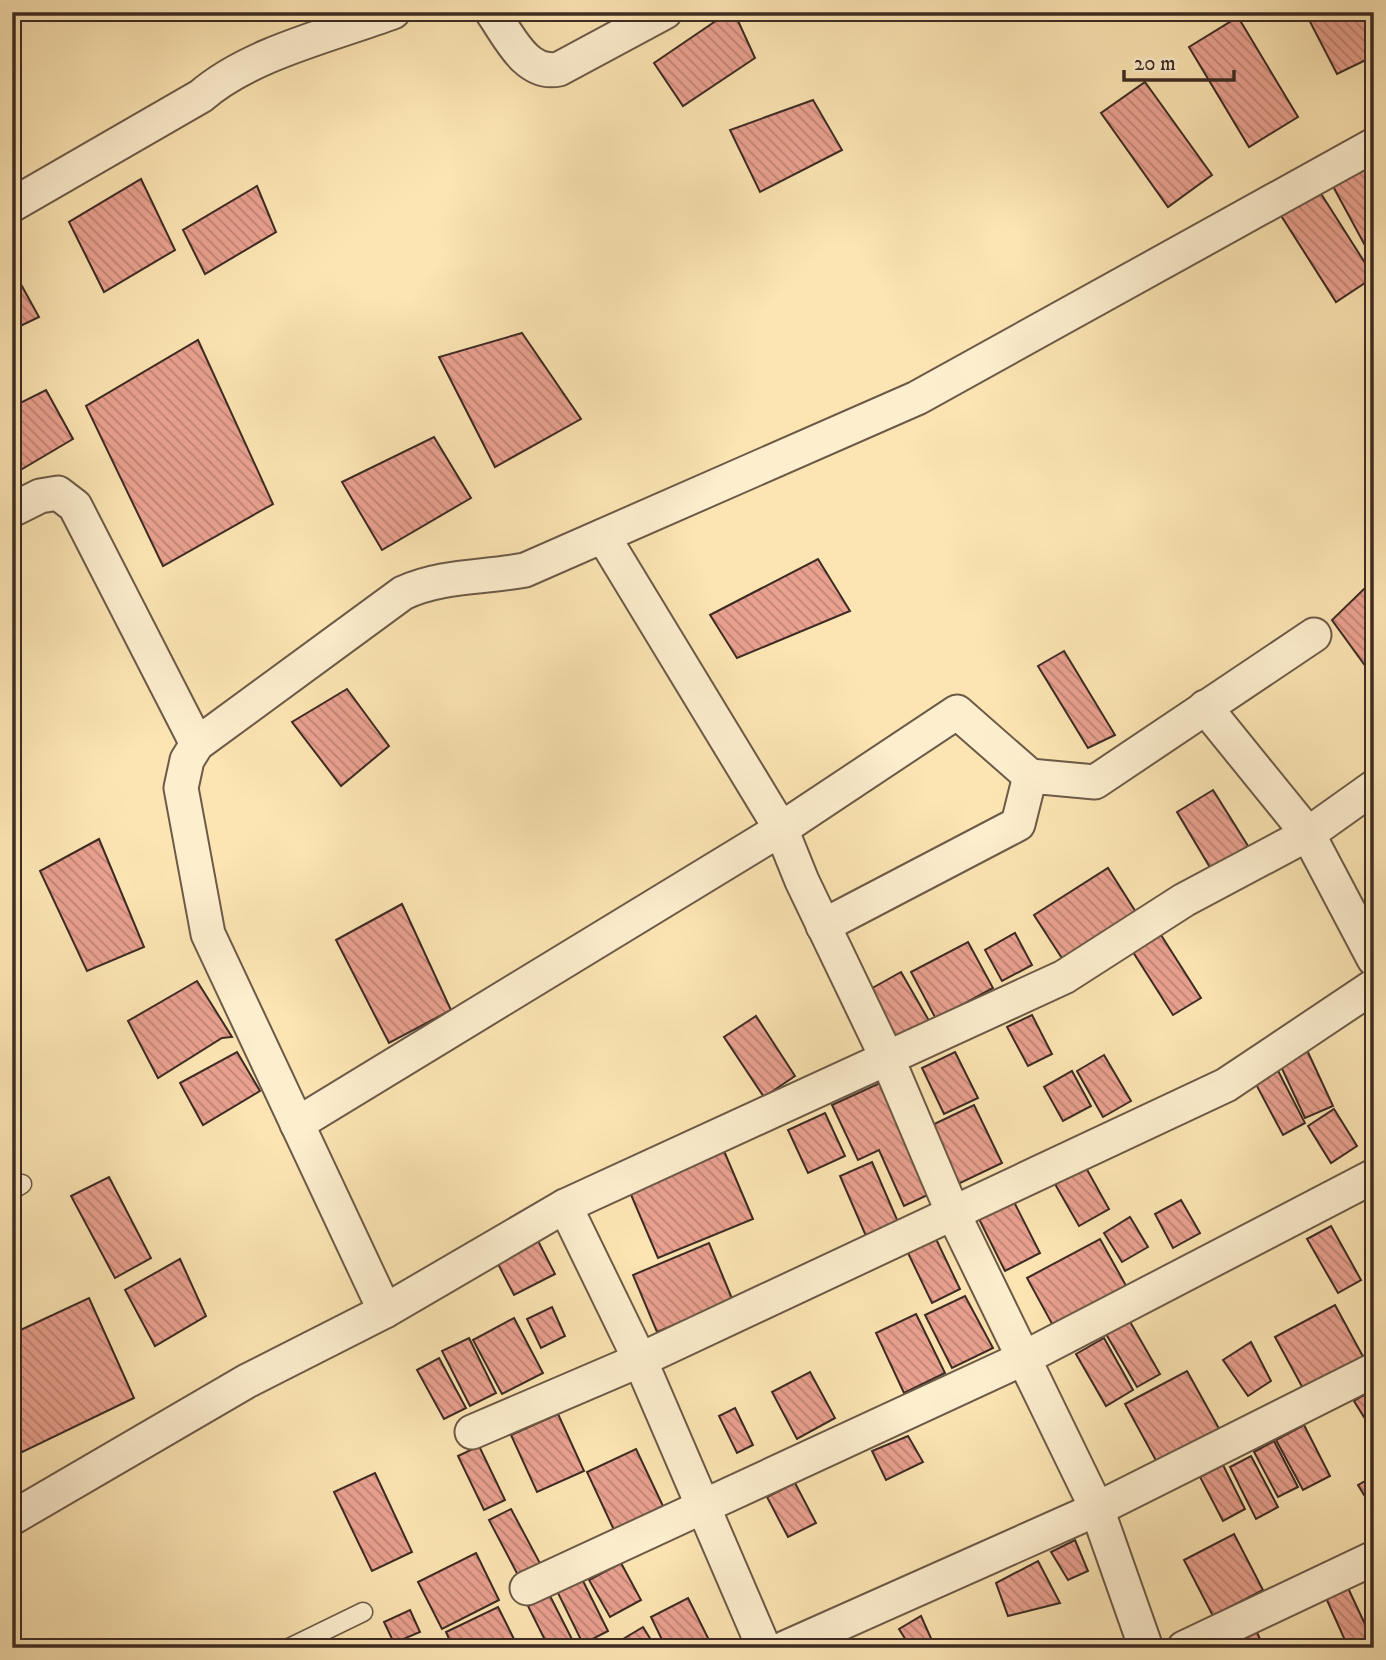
<svg xmlns="http://www.w3.org/2000/svg" width="1386" height="1660" viewBox="0 0 1386 1660" font-family="'IM FELL DW Pica',serif">
<style>
.building{fill:url(#building-back-hatch);stroke:#3c2b24;stroke-width:2}
.lines{fill:none;stroke-linecap:round;stroke-linejoin:round}
.lane-casing{stroke:#6c5a48;stroke-width:21}
.street-casing{stroke:#6c5a48;stroke-width:37}
.lane{stroke:#fdeece;stroke-width:18}
.street{stroke:#fdeece;stroke-width:33}
</style>
<defs>
<pattern id="building-back-hatch" width="6" height="6" patternUnits="userSpaceOnUse" patternTransform="scale(1.75)"><rect width="6" height="6" fill="#eaa190"/><path d="M-1 5l2 2M0 0l6 6M5-1l2 2" fill="none" stroke="#bf8375"/></pattern>
</defs>
<rect width="100%" height="100%" fill="#fce5b3"/>
<filter id="stains"><feTurbulence type="fractalNoise" baseFrequency=".00286" numOctaves="4"/><feColorMatrix values="0 0 0 0 .2 0 0 0 0 .09 0 0 0 0 .02 0 0 0 .5 -.17"/></filter>
<radialGradient id="worn" r=".72"><stop offset=".6" stop-color="#630" stop-opacity="0"/><stop offset="1" stop-color="#630" stop-opacity=".3"/></radialGradient>
<g class="building">
<polygon points="729,12 734,12 755,58 683,106 654,63"/>
<polygon points="1305,12 1374,12 1374,56 1337,74"/>
<polygon points="1238,17 1298,117 1249,147 1189,47"/>
<polygon points="1145,82 1212,175 1168,207 1101,113"/>
<polygon points="813,100 842,150 760,192 730,130"/>
<polygon points="12,109 19,121 12,125"/>
<polygon points="1374,156 1374,262 1329,179"/>
<polygon points="141,179 175,250 104,292 69,222"/>
<polygon points="257,186 276,232 205,274 183,230"/>
<polygon points="1318,189 1374,277 1336,302 1280,214"/>
<polygon points="12,268 39,317 12,330"/>
<polygon points="522,333 581,419 495,467 439,357"/>
<polygon points="198,340 273,504 163,566 86,406"/>
<polygon points="46,390 73,439 12,475 12,407"/>
<polygon points="434,437 471,498 382,550 342,482"/>
<polygon points="818,559 850,611 737,658 710,615"/>
<polygon points="1365,588 1374,601 1374,678 1332,620"/>
<polygon points="1064,651 1115,735 1088,748 1038,666"/>
<polygon points="347,689 389,746 341,786 292,722"/>
<polygon points="1213,790 1248,846 1211,869 1177,812"/>
<polygon points="99,839 144,947 87,971 40,871"/>
<polygon points="1108,868 1139,917 1065,963 1034,915"/>
<polygon points="402,904 451,1010 389,1043 336,940"/>
<polygon points="1015,933 1032,965 1002,981 985,950"/>
<polygon points="1161,935 1201,998 1173,1015 1133,952"/>
<polygon points="968,942 993,988 936,1019 911,972"/>
<polygon points="901,972 932,1026 899,1045 867,991"/>
<polygon points="197,981 232,1037 222,1038 158,1078 128,1021"/>
<polygon points="1032,1015 1052,1054 1028,1066 1007,1027"/>
<polygon points="756,1016 795,1076 764,1097 724,1037"/>
<polygon points="1306,1048 1333,1106 1305,1118 1278,1060"/>
<polygon points="237,1052 260,1091 203,1125 180,1083"/>
<polygon points="955,1052 978,1098 944,1114 922,1068"/>
<polygon points="1104,1055 1131,1101 1103,1117 1077,1071"/>
<polygon points="1273,1061 1305,1123 1283,1135 1250,1073"/>
<polygon points="1072,1071 1091,1106 1063,1121 1044,1087"/>
<polygon points="880,1083 932,1193 904,1206 879,1150 858,1160 832,1105"/>
<polygon points="974,1105 1002,1163 956,1185 928,1127"/>
<polygon points="1334,1109 1357,1146 1331,1163 1308,1126"/>
<polygon points="825,1113 845,1156 808,1173 788,1130"/>
<polygon points="724,1151 753,1219 658,1258 629,1190"/>
<polygon points="872,1162 898,1222 866,1236 840,1176"/>
<polygon points="1085,1166 1109,1209 1079,1226 1055,1184"/>
<polygon points="109,1177 151,1258 115,1278 71,1196"/>
<polygon points="1181,1200 1200,1233 1173,1248 1155,1214"/>
<polygon points="1014,1202 1040,1253 1005,1271 979,1219"/>
<polygon points="1130,1217 1148,1247 1122,1262 1104,1233"/>
<polygon points="1331,1226 1361,1280 1338,1293 1307,1239"/>
<polygon points="935,1237 960,1289 932,1303 907,1251"/>
<polygon points="537,1239 555,1274 514,1295 496,1260"/>
<polygon points="1100,1239 1129,1291 1056,1331 1027,1278"/>
<polygon points="709,1243 733,1301 657,1332 633,1275"/>
<polygon points="180,1259 206,1316 155,1346 125,1290"/>
<polygon points="965,1296 993,1348 952,1368 925,1315"/>
<polygon points="89,1298 134,1398 12,1457 12,1334"/>
<polygon points="1335,1305 1366,1362 1306,1394 1275,1337"/>
<polygon points="552,1307 565,1336 541,1348 527,1319"/>
<polygon points="916,1314 945,1373 904,1393 876,1333"/>
<polygon points="514,1318 543,1373 502,1394 473,1340"/>
<polygon points="1129,1320 1160,1374 1137,1387 1106,1334"/>
<polygon points="469,1338 496,1393 470,1406 442,1351"/>
<polygon points="1104,1338 1133,1390 1106,1406 1076,1354"/>
<polygon points="1251,1342 1271,1381 1248,1396 1223,1360"/>
<polygon points="439,1358 466,1408 444,1419 417,1370"/>
<polygon points="1187,1371 1221,1432 1159,1466 1125,1404"/>
<polygon points="810,1372 835,1418 797,1439 772,1392"/>
<polygon points="1374,1389 1374,1433 1354,1401"/>
<polygon points="735,1408 753,1445 737,1453 719,1416"/>
<polygon points="558,1414 584,1471 537,1492 511,1435"/>
<polygon points="1304,1425 1330,1476 1303,1490 1276,1440"/>
<polygon points="908,1436 923,1462 886,1480 872,1451"/>
<polygon points="1274,1441 1298,1487 1278,1497 1254,1452"/>
<polygon points="479,1446 505,1500 484,1510 458,1456"/>
<polygon points="636,1449 663,1506 614,1530 587,1472"/>
<polygon points="1251,1456 1278,1507 1256,1519 1230,1467"/>
<polygon points="1223,1465 1245,1509 1223,1521 1200,1477"/>
<polygon points="375,1473 412,1552 372,1571 334,1492"/>
<polygon points="1374,1476 1374,1511 1358,1485"/>
<polygon points="795,1483 816,1523 788,1537 767,1497"/>
<polygon points="511,1509 542,1567 520,1579 489,1520"/>
<polygon points="1234,1534 1263,1590 1213,1616 1184,1560"/>
<polygon points="1075,1540 1088,1571 1068,1580 1051,1552"/>
<polygon points="476,1553 499,1600 442,1629 418,1582"/>
<polygon points="1038,1561 1060,1603 1008,1616 996,1583"/>
<polygon points="621,1563 641,1600 610,1617 589,1580"/>
<polygon points="582,1579 608,1631 583,1644 557,1591"/>
<polygon points="1348,1588 1371,1637 1348,1647 1326,1598"/>
<polygon points="550,1596 576,1647 575,1648 549,1648 528,1606"/>
<polygon points="688,1598 711,1644 702,1648 666,1648 651,1617"/>
<polygon points="498,1607 516,1643 506,1648 453,1648 446,1632"/>
<polygon points="410,1610 420,1632 394,1643 384,1622"/>
<polygon points="921,1616 934,1645 931,1648 911,1648 899,1629"/>
<polygon points="643,1627 656,1648 617,1648 615,1644"/>
<polygon points="1255,1628 1264,1648 1223,1648"/>
</g>
<g class="lines">
<defs>
<g id="lane">
<polyline points="12,1190 22,1184"/>
<polyline points="289,1648 363,1612"/>
</g>
<g id="street">
<path d="M 492,12 C 509,36 526,76 559,69 L 665,12"/>
<path d="M 12,205 L 201,96 C 251,53 331,35 393,12"/>
<polyline points="12,510 40,496 58,493 75,506 197,744"/>
<polyline points="603,536 781,829 802,881 888,1060 953,1213 1097,1509 1146,1648"/>
<polyline points="1205,707 1308,834 1374,959"/>
<polyline points="823,926 1018,824 1030,776 1095,782 1314,635"/>
<polyline points="297,1124 781,829 957,712 1030,776"/>
<polyline points="565,1206 640,1360 764,1648"/>
<path d="M 385,1311 L 208,934 L 181,788 L 187,760 L 197,744 L 403,593 C 442,575 483,578 525,570 L 917,398 L 1374,145"/>
<polyline points="472,1432 640,1360 1226,1085 1374,986"/>
<polyline points="12,1518 247,1381 385,1311 565,1206 1064,977 1184,900 1308,834 1374,787"/>
<polyline points="527,1588 1024,1358 1374,1176"/>
<polyline points="785,1648 1097,1509 1374,1370"/>
<polyline points="1184,1648 1374,1558"/>
</g>
</defs>
<use href="#lane" class="lane-casing"/>
<use href="#street" class="street-casing"/>
<use href="#lane" class="lane"/>
<use href="#street" class="street"/>
</g>
<rect width="1386" height="1660" fill="none" stroke="#fce5b3" stroke-width="42"/>
<rect x="14" y="14" width="1358" height="1632" fill="none" stroke="#3c2b24" stroke-width="3.5"/>
<rect x="21" y="21" width="1344" height="1618" fill="none" stroke="#3c2b24" stroke-width="2"/>
<path d="M1124 70v10h110v-10" fill="none" stroke="#3c2b24" stroke-width="3.5"/>
<text x="1134" y="70" font-size="21" fill="#3c2b24" stroke="#fdeece" stroke-width="5" paint-order="stroke">20 m</text>
<rect width="100%" height="100%" filter="url(#stains)"/>
<rect width="100%" height="100%" fill="url(#worn)"/>
</svg>
